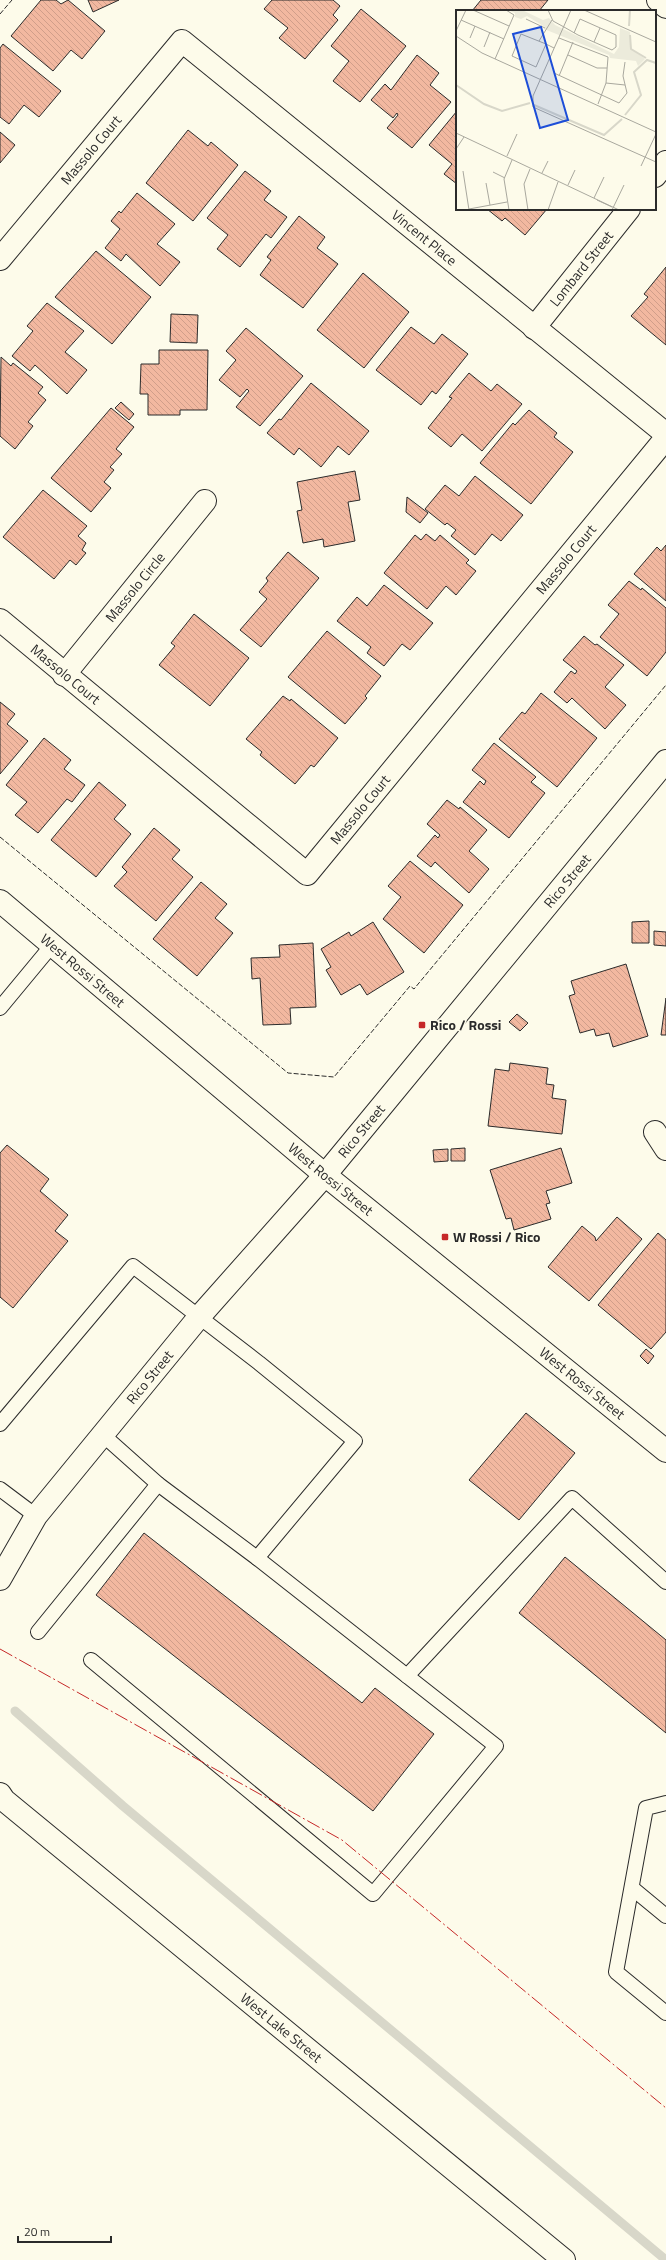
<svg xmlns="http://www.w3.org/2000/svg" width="666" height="2260" viewBox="0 0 666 2260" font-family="'Titillium Web',sans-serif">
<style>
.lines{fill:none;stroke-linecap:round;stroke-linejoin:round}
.stream{stroke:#d8d7c9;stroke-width:9}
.building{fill:url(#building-back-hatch);stroke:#2b2b2b}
.lane-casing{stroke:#2b2b2b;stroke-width:16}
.street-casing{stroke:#2b2b2b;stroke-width:24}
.secondary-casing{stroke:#2b2b2b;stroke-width:24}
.lane{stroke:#fdfbea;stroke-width:14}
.street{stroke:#fdfbea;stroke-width:22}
.secondary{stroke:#fdfbea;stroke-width:22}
.fence{stroke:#2b2b2b;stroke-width:1;stroke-dasharray:5 2;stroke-linecap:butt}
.power{stroke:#c62828;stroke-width:1;stroke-dasharray:14 3 2 3;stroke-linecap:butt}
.poi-dot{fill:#c62828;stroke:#fdfbea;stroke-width:1.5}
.labels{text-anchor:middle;stroke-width:3;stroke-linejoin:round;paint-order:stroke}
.street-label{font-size:14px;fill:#2b2b2b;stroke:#fdfbea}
.poi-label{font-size:14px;font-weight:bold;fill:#2b2b2b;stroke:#fdfbea;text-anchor:start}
.inset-river{fill:none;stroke:#d8d7c9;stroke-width:2}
.inset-road{fill:none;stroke:#a9a89e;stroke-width:1}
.view{fill:#1d4ed8;fill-opacity:0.15;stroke:#1d4ed8;stroke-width:2}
.inset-edge{fill:none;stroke:#2b2b2b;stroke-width:2}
</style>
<defs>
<pattern id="building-back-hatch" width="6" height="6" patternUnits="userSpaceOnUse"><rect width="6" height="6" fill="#f2b8a0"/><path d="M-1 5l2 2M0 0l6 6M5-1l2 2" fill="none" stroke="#d09e8a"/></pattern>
</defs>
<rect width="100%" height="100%" fill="#fdfbea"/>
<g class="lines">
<polyline class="stream" points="15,1711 123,1806 666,2260"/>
</g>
<g class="building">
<polygon points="41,0 56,0 61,4 68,0 105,31 82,59 71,50 53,71 11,36"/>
<polygon points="88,0 119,0 93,12"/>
<polygon points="272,0 333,0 340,6 333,15 338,20 305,59 279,38 288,28 264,9"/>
<polygon points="481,0 548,0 539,11 472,11"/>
<polygon points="361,9 406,46 360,102 333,81 349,61 331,46"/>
<polygon points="3,44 61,91 39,117 24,105 9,124 0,117 0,48"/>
<polygon points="417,55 439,73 430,85 451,102 412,148 387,128 398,115 397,113 393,118 371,100 385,84 391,90"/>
<polygon points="457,111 457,184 444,174 452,164 429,145"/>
<polygon points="188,130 208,146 211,142 238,165 193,221 146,183"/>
<polygon points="0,132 15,145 0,163"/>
<polygon points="245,171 271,191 264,200 287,217 271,238 266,234 240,267 217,249 228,235 207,218"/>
<polygon points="137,193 175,224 157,244 180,262 160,286 126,254 121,261 105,248 120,229 111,221 119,211 121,213"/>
<polygon points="487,209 547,209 525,235 505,218 502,221"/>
<polygon points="299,216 325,237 317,248 338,264 303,308 260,275 271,260 267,257"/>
<polygon points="96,251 151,297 112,344 55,297"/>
<polygon points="666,267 666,345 631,316 648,297 644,294"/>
<polygon points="363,273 409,312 364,368 317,330"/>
<polygon points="47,303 84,331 65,352 87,370 67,394 35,365 30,371 12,356 33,331 27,326"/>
<polygon points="171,314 198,315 197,343 170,342"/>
<polygon points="411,327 434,344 442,334 468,354 436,394 432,391 421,405 376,370"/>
<polygon points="246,328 303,376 260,426 236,407 249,391 247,389 240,397 219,380 236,360 226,351"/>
<polygon points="159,350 208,350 207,410 180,410 180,415 148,415 148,394 140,394 141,364 159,364"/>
<polygon points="1,357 11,366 13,363 43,387 38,393 46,400 28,422 33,426 15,449 0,436"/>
<polygon points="469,373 491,391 497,384 522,404 482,451 462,434 451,447 428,428 452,398 449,397"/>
<polygon points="311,383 369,431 349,455 338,446 321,467 299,448 294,455 267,433 279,419 281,420"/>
<polygon points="121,402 134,414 129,420 115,408"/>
<polygon points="111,408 134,427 116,449 122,454 110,467 114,470 104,482 111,488 91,512 51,478"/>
<polygon points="529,410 557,433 554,437 573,452 531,504 480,463 513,423 515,425"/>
<polygon points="355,471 360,500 348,502 355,541 324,547 323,539 303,543 297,511 302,510 297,482"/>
<polygon points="475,476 523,515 501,541 492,534 475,555 451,536 456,530 447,523 445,525 425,509 445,485 459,496"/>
<polygon points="43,490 87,526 78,536 86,543 82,550 86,553 76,565 70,560 54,579 3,537"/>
<polygon points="407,497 428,513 420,523 406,512"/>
<polygon points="426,534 435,541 440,535 469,560 466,563 476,571 456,595 446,586 427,609 384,573 415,535 421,540"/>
<polygon points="666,545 666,601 634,574 657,547 661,551"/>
<polygon points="288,552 319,578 261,647 240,630 267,599 259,592 268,581 266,578"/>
<polygon points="629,581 641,590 642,588 666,608 666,652 647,676 600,637 619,614 608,605"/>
<polygon points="384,585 433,623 410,650 402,644 384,666 367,653 371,647 337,621 357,597 367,606"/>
<polygon points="194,614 249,658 210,706 159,665 175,646 171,643"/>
<polygon points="327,631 381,676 365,696 367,698 345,724 288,677"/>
<polygon points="584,636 595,645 597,644 624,665 605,687 626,705 605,729 572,698 567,703 554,692 571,671 575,674 577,671 563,660"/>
<polygon points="541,693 597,738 557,787 499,739 522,712 525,714"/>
<polygon points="283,696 290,701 291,699 338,738 314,767 311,765 295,784 260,755 262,752 246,739"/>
<polygon points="0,702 15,714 7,724 28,741 0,774"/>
<polygon points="44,738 71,760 64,769 85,785 72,802 67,799 38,833 15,815 27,802 6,785"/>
<polygon points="494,743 536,777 531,782 545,793 509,838 463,802 480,781 484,785 486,781 472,770"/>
<polygon points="99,782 126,805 114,819 131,834 96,877 51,840"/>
<polygon points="447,800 459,809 460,807 487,830 469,851 489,869 469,893 435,862 431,867 417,856 435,835 438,838 440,835 427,824"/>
<polygon points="154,828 180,850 172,859 193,877 156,921 114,886 127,872 122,867"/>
<polygon points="410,861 463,905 424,953 383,919 401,897 388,886"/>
<polygon points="201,882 227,904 215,918 233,933 197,976 153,939"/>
<polygon points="649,921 649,943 632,943 632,922"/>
<polygon points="373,922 404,972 367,995 360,984 341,995 326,970 331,967 321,949 349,932 351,936"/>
<polygon points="654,931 666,932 666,946 654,945"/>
<polygon points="313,943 316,1007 290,1008 291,1024 263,1025 260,978 252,979 251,958 280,957 279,945"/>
<polygon points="626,964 648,1036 613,1047 609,1033 596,1036 594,1029 580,1033 569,996 575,994 571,981"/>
<polygon points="666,998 666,1035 661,1035"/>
<polygon points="517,1014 528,1023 520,1031 509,1022"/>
<polygon points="510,1063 548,1068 546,1084 554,1085 552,1098 566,1100 562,1134 488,1126 495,1069 509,1071"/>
<polygon points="7,1145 49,1179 40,1191 68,1215 55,1231 68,1241 13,1308 0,1297 0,1153"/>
<polygon points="465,1148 465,1161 451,1161 451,1149"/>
<polygon points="561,1148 572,1183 546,1191 550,1203 546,1204 551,1219 514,1230 511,1218 506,1219 490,1170"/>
<polygon points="448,1149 448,1161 434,1162 433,1150"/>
<polygon points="617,1217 642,1239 589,1301 548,1267 582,1226 595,1237 596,1241"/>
<polygon points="658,1233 666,1240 666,1332 651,1349 598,1305"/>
<polygon points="646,1349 654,1356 648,1364 640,1356"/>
<polygon points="526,1413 575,1453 519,1520 469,1480"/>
<polygon points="144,1533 362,1703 375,1688 434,1734 373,1811 96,1595"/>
<polygon points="565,1557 666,1640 666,1733 519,1613"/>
</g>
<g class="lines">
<defs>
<g id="lane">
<polyline points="0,1008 53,944"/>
<polyline points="0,1424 133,1266 259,1363 355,1441 257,1558 158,1484 103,1435"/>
<polyline points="0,1489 36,1516"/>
<polyline points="38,1632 158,1484"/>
<polyline points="91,1660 373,1894 496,1746 257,1558"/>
<polyline points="407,1676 572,1498 666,1582"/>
<polyline points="666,1803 646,1808 616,1972 666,2013"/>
<polyline points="632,1888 666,1916"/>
</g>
<g id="street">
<polyline points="658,0 666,7"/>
<polyline points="655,176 666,162"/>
<path id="s1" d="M 0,259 L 182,41 L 666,434"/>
<path id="s2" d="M 534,328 L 629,209"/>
<path id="s3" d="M 0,620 L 307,874 L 666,438"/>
<path id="s4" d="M 64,675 L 205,501"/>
<polyline points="655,1132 666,1149"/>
<path id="s5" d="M 0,1579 L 36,1516 L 199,1317 L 325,1175"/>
<path id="s6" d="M 0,1794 L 4,1800 L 564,2260"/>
</g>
<g id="secondary">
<path id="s7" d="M 0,901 L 325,1175 L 666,1451"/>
<path id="s8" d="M 325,1175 L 666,761"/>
</g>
</defs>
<use href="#lane" class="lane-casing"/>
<use href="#street" class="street-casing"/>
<use href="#secondary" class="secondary-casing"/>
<use href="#lane" class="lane"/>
<use href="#street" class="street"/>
<use href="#secondary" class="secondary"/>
<g class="fence">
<polyline points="0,14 12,0"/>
<polyline points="0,837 288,1073 334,1077 410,986 414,989 666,685"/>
</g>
<polyline class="power" points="0,1649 342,1840 666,2108"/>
</g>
<g class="poi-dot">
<rect x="418" y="1021" width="8" height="8" rx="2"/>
<rect x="441" y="1233" width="8" height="8" rx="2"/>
</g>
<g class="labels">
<g class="street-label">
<text dy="5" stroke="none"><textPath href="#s1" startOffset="142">Massolo Court</textPath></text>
<text dy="5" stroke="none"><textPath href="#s1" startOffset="596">Vincent Place</textPath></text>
<text dy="5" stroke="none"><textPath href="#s2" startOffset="76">Lombard Street</textPath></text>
<text dy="5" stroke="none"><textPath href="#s3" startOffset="806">Massolo Court</textPath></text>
<text dy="5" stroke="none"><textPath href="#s4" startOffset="113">Massolo Circle</textPath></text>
<text dy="5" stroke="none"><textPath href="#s3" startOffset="85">Massolo Court</textPath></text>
<text dy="5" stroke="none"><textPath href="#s3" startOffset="482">Massolo Court</textPath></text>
<text dy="5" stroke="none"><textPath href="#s8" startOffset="381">Rico Street</textPath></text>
<text dy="5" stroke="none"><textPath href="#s7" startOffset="108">West Rossi Street</textPath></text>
<text dy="5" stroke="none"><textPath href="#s8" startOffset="57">Rico Street</textPath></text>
<text dy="5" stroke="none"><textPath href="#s7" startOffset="432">West Rossi Street</textPath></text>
<text dy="5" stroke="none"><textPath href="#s5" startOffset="252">Rico Street</textPath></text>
<text dy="5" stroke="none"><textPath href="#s7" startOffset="756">West Rossi Street</textPath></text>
<text dy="5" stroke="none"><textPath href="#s6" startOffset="366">West Lake Street</textPath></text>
</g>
<g class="poi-label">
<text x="430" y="1030">Rico / Rossi</text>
<text x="453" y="1242">W Rossi / Rico</text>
</g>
</g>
<g transform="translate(456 10)">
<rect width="200" height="200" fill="#fdfbea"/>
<path d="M 52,0 L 66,0 L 87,10 L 93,8 L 99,15 L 158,44 L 163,37 L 164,18 L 174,22 L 175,38 L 189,49 L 182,56 L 180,51 L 154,48 L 153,45 L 88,19 L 89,17 L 71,6 L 65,9 L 59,7 L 59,3 Z" fill="#ecebdb"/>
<path class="inset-river" d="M 173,16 L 174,0M 174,25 L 175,39 L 190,48M 0,75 L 28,94 L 46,101 L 74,93M 78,95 L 148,125 L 166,109M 169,105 L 185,85 L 178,62 L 191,50 L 200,53"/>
<path class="inset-road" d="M 17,0 L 53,16M 92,0 L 97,11 L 108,17M 115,0 L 77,86 L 77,97 L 200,152M 128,0 L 200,32M 70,9 L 89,18M 5,10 L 48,29M 108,17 L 122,25 L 156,40 L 160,37 L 160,25 L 124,9 L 118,23M 0,21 L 10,0M 0,26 L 26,43 L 200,122M 14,28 L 19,16M 103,28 L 152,47 L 150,73 L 142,94M 83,31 L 96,10M 138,32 L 144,18M 90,34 L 80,57 L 56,46 L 65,24 L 90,34 L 98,38M 28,37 L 34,22M 112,45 L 141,58 L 151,58M 39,49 L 58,5 L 50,0M 98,63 L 163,93 L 171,83 L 167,66 L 169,52M 103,66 L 117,32M 150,73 L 169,75M 0,123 L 163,200M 0,139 L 8,127M 51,146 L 61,124M 185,156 L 200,124M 7,161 L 13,200M 37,162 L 49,168M 86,163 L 92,151M 30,173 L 34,195M 112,175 L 119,160M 138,188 L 148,167M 141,190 L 156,197M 13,199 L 51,192M 53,200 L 48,169 L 56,150M 72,200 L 68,174 L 74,159M 92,200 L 102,172M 156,200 L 168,175"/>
<path class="view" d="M 85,17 L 112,110 L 84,118 L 57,24 Z"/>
<rect width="200" height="200" class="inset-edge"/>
</g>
<path d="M18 2236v6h93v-6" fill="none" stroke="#2b2b2b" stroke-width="2"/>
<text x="24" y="2236" font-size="12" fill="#2b2b2b" stroke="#fdfbea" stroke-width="3" paint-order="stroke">20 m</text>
</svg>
